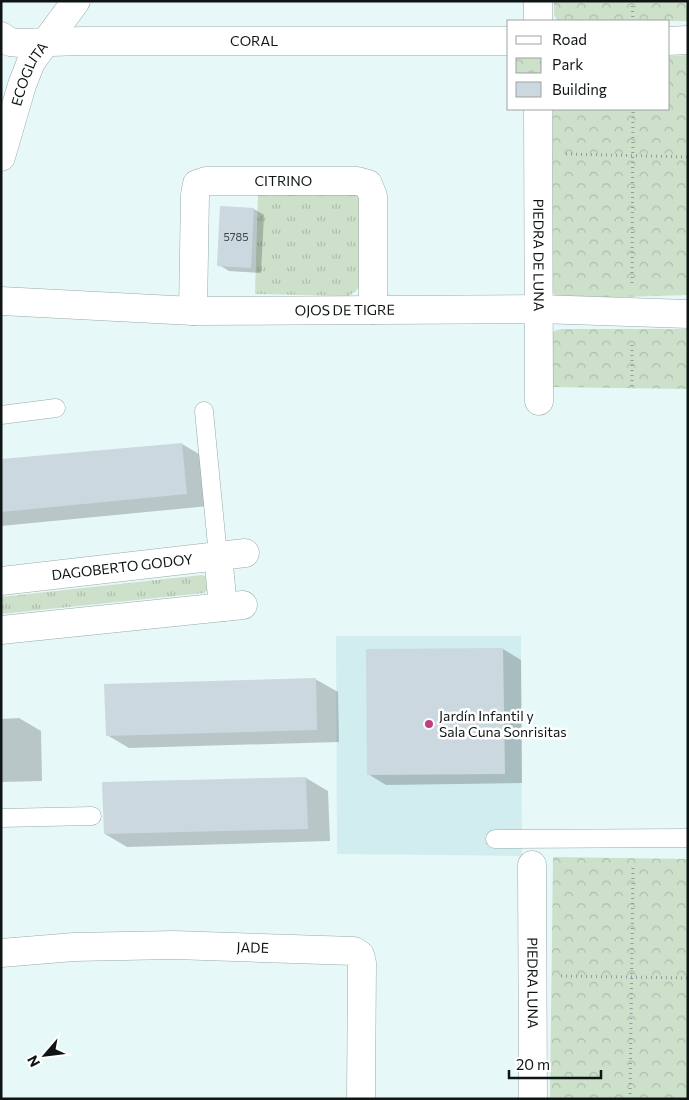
<svg xmlns="http://www.w3.org/2000/svg" width="689" height="1100" viewBox="0 0 689 1100" font-family="Commissioner,sans-serif">
<style>
.built{fill:#d2edef}
.grass{fill:url(#grass-tufts)}
.park{fill:url(#park-crowns)}
.shadow{fill:#0003}
.building{fill:#cbd8e0}
.lines{fill:none;stroke-linecap:round;stroke-linejoin:round}
.lane-casing{stroke:#99a9aa;stroke-width:19}
.street-casing{stroke:#99a9aa;stroke-width:29}
.path{stroke:#909d9e;stroke-width:3;stroke-dasharray:1 4;stroke-linecap:butt}
.lane{stroke:#fff;stroke-width:18}
.street{stroke:#fff;stroke-width:28}
.poi-dot{fill:#c23d80;stroke:#fff;stroke-width:2}
.labels{text-anchor:middle;stroke-width:5;stroke-linejoin:round;paint-order:stroke}
.number-label{font-size:11px;fill:#3e4648}
.street-label{font-size:14px;fill:#0f1515;stroke:#fff}
.poi-label{font-size:14px;fill:#0f1515;stroke:#fff;text-anchor:start}
</style>
<defs>
<pattern id="grass-tufts" width="24" height="20" patternUnits="userSpaceOnUse" patternTransform="scale(1.25)"><rect width="24" height="20" fill="#cce0ca"/><path d="M3 7l-1-3M5 7V3M7 7l1-3M15 17l-1-3M17 17v-4M19 17l1-3" fill="none" stroke="#aebfad"/></pattern>
<pattern id="park-crowns" width="20" height="18" patternUnits="userSpaceOnUse" patternTransform="scale(1.25)"><rect width="20" height="18" fill="#cce0ca"/><path d="M2 6a3 3 0 1 1 6 0M12 15a3 3 0 1 1 6 0" fill="none" stroke="#aebfad"/></pattern>
</defs>
<rect width="100%" height="100%" fill="#e7f8f9"/>
<polygon class="built" points="336,636 521,636 522,856 337,854"/>
<g class="grass">
<polygon points="347,192 356,194 360,198 360,286 355,292 348,296 255,294 258,195"/>
<polygon points="202,575 206,577 209,580 208,590 204,593 1,614 1,597"/>
</g>
<g class="park">
<polygon points="554,1 688,1 688,21 558,21 554,15"/>
<polygon points="688,55 688,295 560,299 554,294 551,285 553,109 668,109 668,56"/>
<polygon points="561,329 688,329 688,389 548,387 549,337 554,331"/>
<polygon points="553,857 688,859 688,1098 550,1099"/>
</g>
<g class="shadow">
<polygon points="254,209 264,215 261,273 229,271 219,265"/>
<polygon points="182,444 204,457 209,506 1,526 1,461"/>
<polygon points="503,649 521,660 522,783 386,785 368,774"/>
<polygon points="315,679 338,692 339,742 129,748 107,735"/>
<polygon points="19,718 41,731 42,781 1,782 1,719"/>
<polygon points="306,778 328,791 330,841 127,847 105,834"/>
</g>
<g class="building">
<polygon points="220,206 254,208 251,268 217,266"/>
<polygon points="182,443 187,494 1,512 1,459"/>
<polygon points="503,648 505,774 367,775 366,649"/>
<polygon points="316,678 317,730 106,736 104,684"/>
<polygon points="306,777 308,829 104,834 102,782"/>
</g>
<g class="lines">
<defs>
<g id="lane">
<polyline points="204,411 218,556"/>
<polyline points="1,415 56,408"/>
<polyline points="1,818 92,816"/>
<polyline points="495,839 688,838"/>
</g>
<g id="street">
<polyline points="538,1 538,21"/>
<path id="s1" d="M 1,36 L 10,42 L 20,43 L 82,41 L 508,41"/>
<polyline points="668,41 688,40"/>
<path id="s2" d="M 538,109 L 539,401"/>
<path id="s3" d="M 1,157 L 22,85 L 31,62 L 76,1"/>
<path id="s4" d="M 1,301 L 193,311 L 539,309 L 688,314"/>
<path id="s5" d="M 193,311 L 195,195 L 197,184 L 206,181 L 357,181 L 368,184 L 373,196 L 373,310"/>
<polyline points="218,556 223,607"/>
<path id="s6" d="M 1,581 L 245,553"/>
<polyline points="1,630 243,605"/>
<path id="s7" d="M 532,865 L 533,1099"/>
<path id="s8" d="M 1,953 L 74,947 L 174,945 L 354,951 L 360,955 L 362,963 L 361,1099"/>
</g>
</defs>
<use href="#lane" class="lane-casing"/>
<use href="#street" class="street-casing"/>
<g class="path">
<polyline points="632,1 633,21"/>
<polyline points="566,154 688,157"/>
<polyline points="632,283 633,109"/>
<polyline points="632,386 632,342"/>
<polyline points="561,976 688,978"/>
<polyline points="630,1099 633,867"/>
</g>
<use href="#lane" class="lane"/>
<use href="#street" class="street"/>
</g>
<circle class="poi-dot" cx="429" cy="724" r="5"/>
<g class="labels">
<g class="number-label">
<text x="236" y="241">5785</text>
</g>
<g class="street-label">
<text dy="5" stroke="none"><textPath href="#s1" startOffset="255">CORAL</textPath></text>
<text dy="5" stroke="none"><textPath href="#s3" startOffset="88">ECOGLITA</textPath></text>
<text dy="5" stroke="none"><textPath href="#s5" startOffset="214">CITRINO</textPath></text>
<text dy="5" stroke="none"><textPath href="#s2" startOffset="146">PIEDRA DE LUNA</textPath></text>
<text dy="5" stroke="none"><textPath href="#s4" startOffset="344">OJOS DE TIGRE</textPath></text>
<text dy="5" stroke="none"><textPath href="#s6" startOffset="122">DAGOBERTO GODOY</textPath></text>
<text dy="5" stroke="none"><textPath href="#s8" startOffset="252">JADE</textPath></text>
<text dy="5" stroke="none"><textPath href="#s7" startOffset="118">PIEDRA LUNA</textPath></text>
</g>
<g class="poi-label">
<text x="439" y="721">Jardín Infantil y<tspan x="439" dy="16">Sala Cuna Sonrisitas</tspan></text>
</g>
</g>
<rect width="689" height="1100" fill="none" stroke="#0f1515" stroke-width="5"/>
<rect x="507" y="20" width="162" height="90" fill="#ffffff" stroke="#9fa1a1"/>
<rect x="516" y="36" width="25" height="8" fill="#ffffff" stroke="#9fa1a1"/>
<text x="552" y="45" font-size="15" fill="#0f1515">Road</text>
<rect x="516" y="58" width="25" height="15" fill="url(#park-crowns)" stroke="#9fa1a1"/>
<text x="552" y="70" font-size="15" fill="#0f1515">Park</text>
<rect x="516" y="82" width="25" height="15" fill="#cbd8e0" stroke="#9fa1a1"/>
<text x="552" y="95" font-size="15" fill="#0f1515">Building</text>
<g transform="translate(45 1055) rotate(242)" stroke="#ffffff" stroke-width="4" paint-order="stroke">
<path d="M0-4L9 19L0 12L-9 19Z" fill="#0f1515"/>
<text y="-8" font-size="14" font-weight="bold" text-anchor="middle" fill="#0f1515">N</text>
</g>
<path d="M509 1070v8h92v-8" fill="none" stroke="#0f1515" stroke-width="2.5"/>
<text x="516" y="1070" font-size="15" fill="#0f1515" stroke="#ffffff" stroke-width="4" paint-order="stroke">20 m</text>
</svg>
